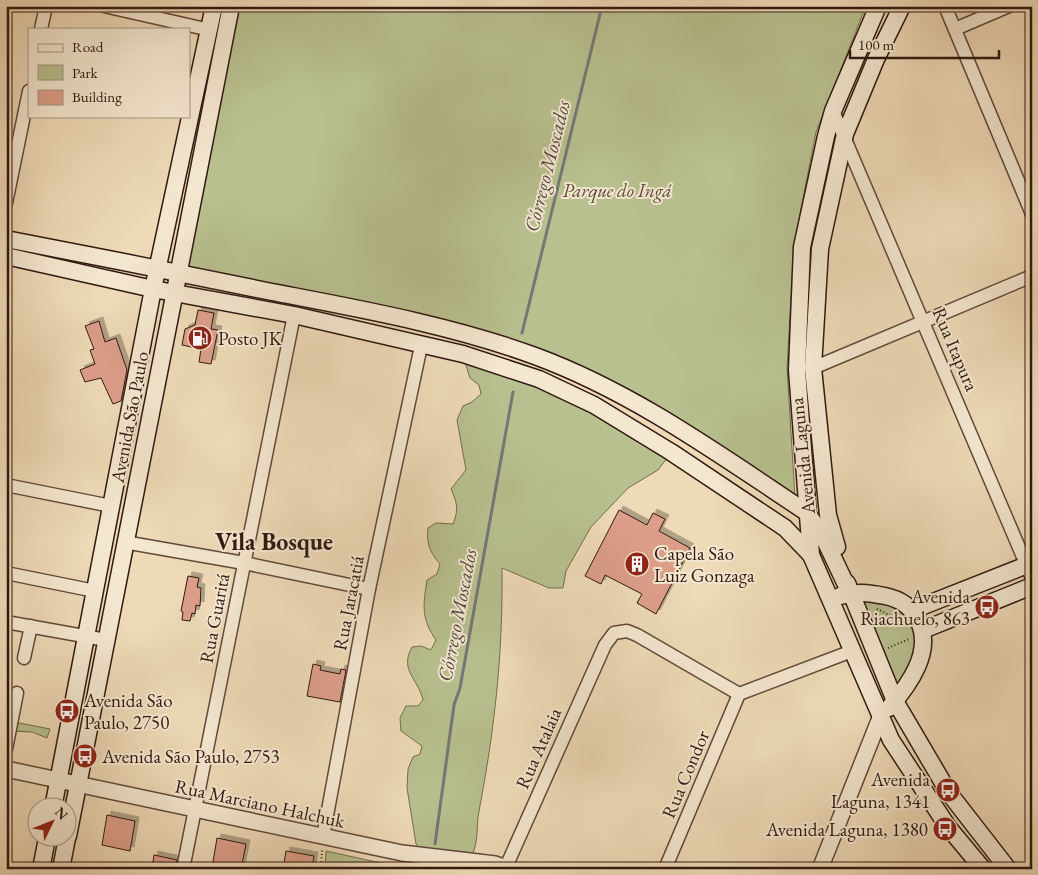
<svg xmlns="http://www.w3.org/2000/svg" width="1038" height="875" viewBox="0 0 1038 875" font-family="'EB Garamond',serif">
<style>
.green{fill:#b8c08f;stroke:#746c50}
.lines{fill:none;stroke-linecap:round;stroke-linejoin:round}
.stream{stroke:#747877;stroke-width:3}
.building{fill:#dd9e89;stroke:#301911;filter:url(#shadow)}
.minor-casing{stroke:#60493a;stroke-width:15}
.tertiary-casing{stroke:#60493a;stroke-width:18}
.secondary-casing{stroke:#301911;stroke-width:19}
.path{stroke:#301911;stroke-width:2;stroke-dasharray:1 2.5;stroke-linecap:butt}
.minor{stroke:#f4e7d0;stroke-width:12}
.tertiary{stroke:#f4e7d0;stroke-width:15}
.secondary{stroke:#f4e7d0;stroke-width:16}
.labels{text-anchor:middle;stroke-width:4;stroke-linejoin:round;paint-order:stroke}
.park-label{font-size:19px;font-style:italic;fill:#594b37;stroke:#f4e7d0}
.poi-label{font-size:19px;fill:#301911;stroke:#f4e7d0;text-anchor:start}
.street-label{font-size:19px;fill:#301911;stroke:#f4e7d0}
.water-label{font-size:20px;font-style:italic;fill:#524844;stroke:#f4e7d0}
.district-label{font-size:24px;font-weight:bold;fill:#301911;stroke:#f4e7d0}
</style>
<defs>
<filter id="shadow"><feDropShadow dx="4" dy="-4" stdDeviation="0" flood-color="#0004"/></filter>
</defs>
<rect width="100%" height="100%" fill="#eedab7"/>
<filter id="stains"><feTurbulence type="fractalNoise" baseFrequency=".004" numOctaves="4"/><feColorMatrix values="0 0 0 0 .2 0 0 0 0 .09 0 0 0 0 .02 0 0 0 .5 -.17"/></filter>
<radialGradient id="worn" r=".72"><stop offset=".6" stop-color="#630" stop-opacity="0"/><stop offset="1" stop-color="#630" stop-opacity=".3"/></radialGradient>
<g class="green">
<polygon points="235,6 866,6 816,132 794,245 787,368 795,497 537,355 181,270"/>
<path d="M 463,355 L 538,380 L 670,454 L 658,470 L 628,488 L 591,527 L 566,571 L 563,588 L 549,588 L 502,568 C 503,653 495,727 479,811 C 476,826 479,841 472,855 L 421,849 L 416,844 L 407,788 L 408,769 L 413,757 L 420,754 L 422,746 L 401,731 L 400,718 L 406,706 L 418,706 L 423,700 C 418,678 399,671 412,647 L 421,646 L 431,650 L 436,640 C 421,618 423,606 427,580 L 437,574 L 440,564 C 430,553 426,543 428,528 L 436,523 L 453,524 C 459,510 457,502 451,489 L 466,470 L 457,420 L 463,406 L 472,402 L 481,394 L 479,385 L 470,378 Z"/>
<polygon points="850,593 903,602 924,641 895,701"/>
<polygon points="14,722 50,729 47,738 32,732 12,731"/>
<polygon points="326,851 408,869 325,869"/>
</g>
<g class="lines">
<g class="stream">
<polyline points="522,333 602,6"/>
<polyline points="435,844 454,705 460,688 513,392"/>
</g>
</g>
<g class="building">
<polygon points="198,310 214,313 211,329 218,330 211,364 199,362 201,349 182,345 185,329 195,325"/>
<polygon points="99,321 105,342 116,338 127,370 121,401 113,404 101,378 85,382 80,370 95,364 90,350 94,349 85,326"/>
<polygon points="619,510 647,525 653,513 665,519 659,531 690,548 656,614 637,603 642,594 605,575 601,584 585,576"/>
<polygon points="188,576 199,578 197,587 201,588 200,606 196,605 195,614 192,613 190,621 182,620 183,612 181,611"/>
<polygon points="313,664 321,666 320,670 340,674 341,669 346,670 340,702 307,696"/>
<polygon points="107,815 135,821 130,851 102,845"/>
<polygon points="217,838 246,844 241,869 212,868"/>
<polygon points="286,851 314,856 312,869 283,869"/>
<polygon points="154,855 177,860 175,869 152,869"/>
</g>
<g class="lines">
<defs>
<g id="minor">
<polyline points="104,6 210,30"/>
<polyline points="945,6 1032,214"/>
<polyline points="41,29 46,6"/>
<polyline points="955,29 1009,6"/>
<polyline points="833,111 1032,578"/>
<polyline points="6,203 29,91"/>
<polyline points="813,368 1032,276"/>
<polyline points="6,485 111,506"/>
<polyline points="124,542 244,563 369,589"/>
<polyline points="6,573 95,591"/>
<polyline points="6,622 106,640"/>
<polyline points="24,658 31,626"/>
<polyline points="739,694 852,651"/>
<polyline points="6,749 17,693"/>
<polyline points="323,837 369,589 421,346"/>
<polyline points="506,867 605,645 614,633 627,631 637,635 739,694"/>
<polyline points="183,869 294,315"/>
<polyline points="665,869 739,694"/>
</g>
<g id="tertiary">
<polyline points="6,769 402,853 495,864 509,869"/>
<polyline points="820,869 880,718"/>
</g>
<g id="secondary">
<polyline points="878,6 833,111 826,136 802,247 797,370 811,555 891,740 948,827 983,869"/>
<path d="M 6,239 C 95,256 183,274 272,292 C 360,309 451,325 535,356 C 633,392 720,455 806,512 L 822,534 L 850,593"/>
<polyline points="6,256 153,289 294,315 463,354 539,379 594,405 671,452 785,528 811,555"/>
<polyline points="837,547 828,515 813,368 820,249 845,134 876,59 902,6"/>
<polyline points="847,583 895,701 949,793 1008,869"/>
<path d="M 840,596 C 856,591 869,593 885,596 C 900,599 911,606 918,620 C 934,651 909,685 889,708"/>
<polyline points="913,610 1032,563"/>
<polyline points="923,630 1032,586"/>
<polyline points="53,808 153,289 214,6"/>
<polyline points="68,836 231,6"/>
<polyline points="41,869 47,838"/>
<polyline points="61,869 67,838"/>
</g>
</defs>
<use href="#minor" class="minor-casing"/>
<use href="#tertiary" class="tertiary-casing"/>
<use href="#secondary" class="secondary-casing"/>
<g class="path">
<polyline points="877,609 904,622"/>
<polyline points="888,648 909,639"/>
<polyline points="321,869 322,849"/>
</g>
<use href="#minor" class="minor"/>
<use href="#tertiary" class="tertiary"/>
<use href="#secondary" class="secondary"/>
</g>
<defs>
<symbol id="fuel-disc" viewBox="-11 -11 22 22"><circle r="9.5" fill="#8f2418" stroke="#f4e7d0"/><path d="M-5.5-6h7V0h2V4h1.3V-2.5L3-4.5l.8-.8L6-3V5H2.5V1h-1V6h-7ZM-4.2-4.7v3.2H.2V-4.7Z" fill="#fff"/></symbol>
<symbol id="building-disc" viewBox="-11 -11 22 22"><circle r="9.5" fill="#8f2418" stroke="#f4e7d0"/><path d="M-4-6H4V6H1V3H-1V6H-4ZM-2.5-4.3h1.7v1.8h-1.7ZM.8-4.3h1.7v1.8H.8ZM-2.5-1h1.7V.8h-1.7ZM.8-1h1.7V.8H.8Z" fill="#fff"/></symbol>
<symbol id="bus-disc" viewBox="-11 -11 22 22"><circle r="9.5" fill="#8f2418" stroke="#f4e7d0"/><path d="M-5-6H5V4H4V6H2V4H-2V6H-4V4H-5ZM-3.5-4V0h7V-4ZM-3.5 1.2v1.5H-2V1.2ZM2 1.2v1.5H3.5V1.2Z" fill="#fff"/></symbol>
</defs>
<g fill-rule="evenodd">
<use href="#fuel-disc" x="186" y="324" width="28" height="28"/>
<use href="#building-disc" x="623" y="550" width="28" height="28"/>
<use href="#bus-disc" x="973" y="593" width="28" height="28"/>
<use href="#bus-disc" x="53" y="697" width="28" height="28"/>
<use href="#bus-disc" x="71" y="742" width="28" height="28"/>
<use href="#bus-disc" x="934" y="776" width="28" height="28"/>
<use href="#bus-disc" x="931" y="815" width="28" height="28"/>
</g>
<g class="labels">
<g class="park-label">
<text x="617" y="197">Parque do Ingá</text>
</g>
<g class="poi-label">
<text x="218" y="345">Posto JK</text>
<text x="654" y="560">Capela São<tspan x="654" dy="22">Luiz Gonzaga</tspan></text>
<text x="970" y="603" text-anchor="end">Avenida<tspan x="970" dy="22">Riachuelo, 863</tspan></text>
<text x="84" y="707">Avenida São<tspan x="84" dy="22">Paulo, 2750</tspan></text>
<text x="102" y="763">Avenida São Paulo, 2753</text>
<text x="930" y="786" text-anchor="end">Avenida<tspan x="930" dy="22">Laguna, 1341</tspan></text>
<text x="928" y="836" text-anchor="end">Avenida Laguna, 1380</text>
</g>
<g class="street-label">
<text transform="translate(956 349) rotate(67)" y="7">Rua Itapura</text>
<text transform="translate(129 417) rotate(-79)" y="7">Avenida São Paulo</text>
<text transform="translate(802 456) rotate(-96)" y="7">Avenida Laguna</text>
<text transform="translate(348 603) rotate(-79)" y="7">Rua Jaracatiá</text>
<text transform="translate(214 618) rotate(-79)" y="7">Rua Guaritá</text>
<text transform="translate(538 748) rotate(-66)" y="7">Rua Atalaia</text>
<text transform="translate(685 774) rotate(-67)" y="7">Rua Condor</text>
<text transform="translate(260 803) rotate(12)" y="7">Rua Marciano Halchuk</text>
</g>
<g class="water-label">
<text transform="translate(547 166) rotate(-76)" y="7">Córrego Moscados</text>
<text transform="translate(457 615) rotate(-79)" y="7">Córrego Moscados</text>
</g>
<g class="district-label">
<text x="274" y="550">Vila Bosque</text>
</g>
</g>
<rect width="1038" height="875" fill="none" stroke="#eedab7" stroke-width="25"/>
<rect x="8" y="8" width="1023" height="860" fill="none" stroke="#301911" stroke-width="2.5"/>
<rect x="12" y="12" width="1013" height="850" fill="none" stroke="#301911"/>
<rect x="28" y="28" width="162" height="90" fill="#f4e7d0" stroke="#a69584"/>
<rect x="38" y="44" width="25" height="8" fill="#f4e7d0" stroke="#a69584"/>
<text x="72" y="52" font-size="15" fill="#301911">Road</text>
<rect x="38" y="65" width="25" height="15" fill="#b8c08f" stroke="#a69584"/>
<text x="72" y="78" font-size="15" fill="#301911">Park</text>
<rect x="38" y="90" width="25" height="15" fill="#dd9e89" stroke="#a69584"/>
<text x="72" y="102" font-size="15" fill="#301911">Building</text>
<g transform="translate(52 822) rotate(47)"><circle r="24" fill="#f4e7d0" stroke="#a69584"/>
<path d="M0-4L9 19L0 12L-9 19Z" fill="#8f2418"/>
<text y="-8" font-size="14" font-weight="bold" text-anchor="middle" fill="#301911">N</text>
</g>
<path d="M850 50v8h149v-8" fill="none" stroke="#301911" stroke-width="2.5"/>
<text x="858" y="50" font-size="15" fill="#301911" stroke="#f4e7d0" stroke-width="4" paint-order="stroke">100 m</text>
<rect width="100%" height="100%" filter="url(#stains)"/>
<rect width="100%" height="100%" fill="url(#worn)"/>
</svg>
